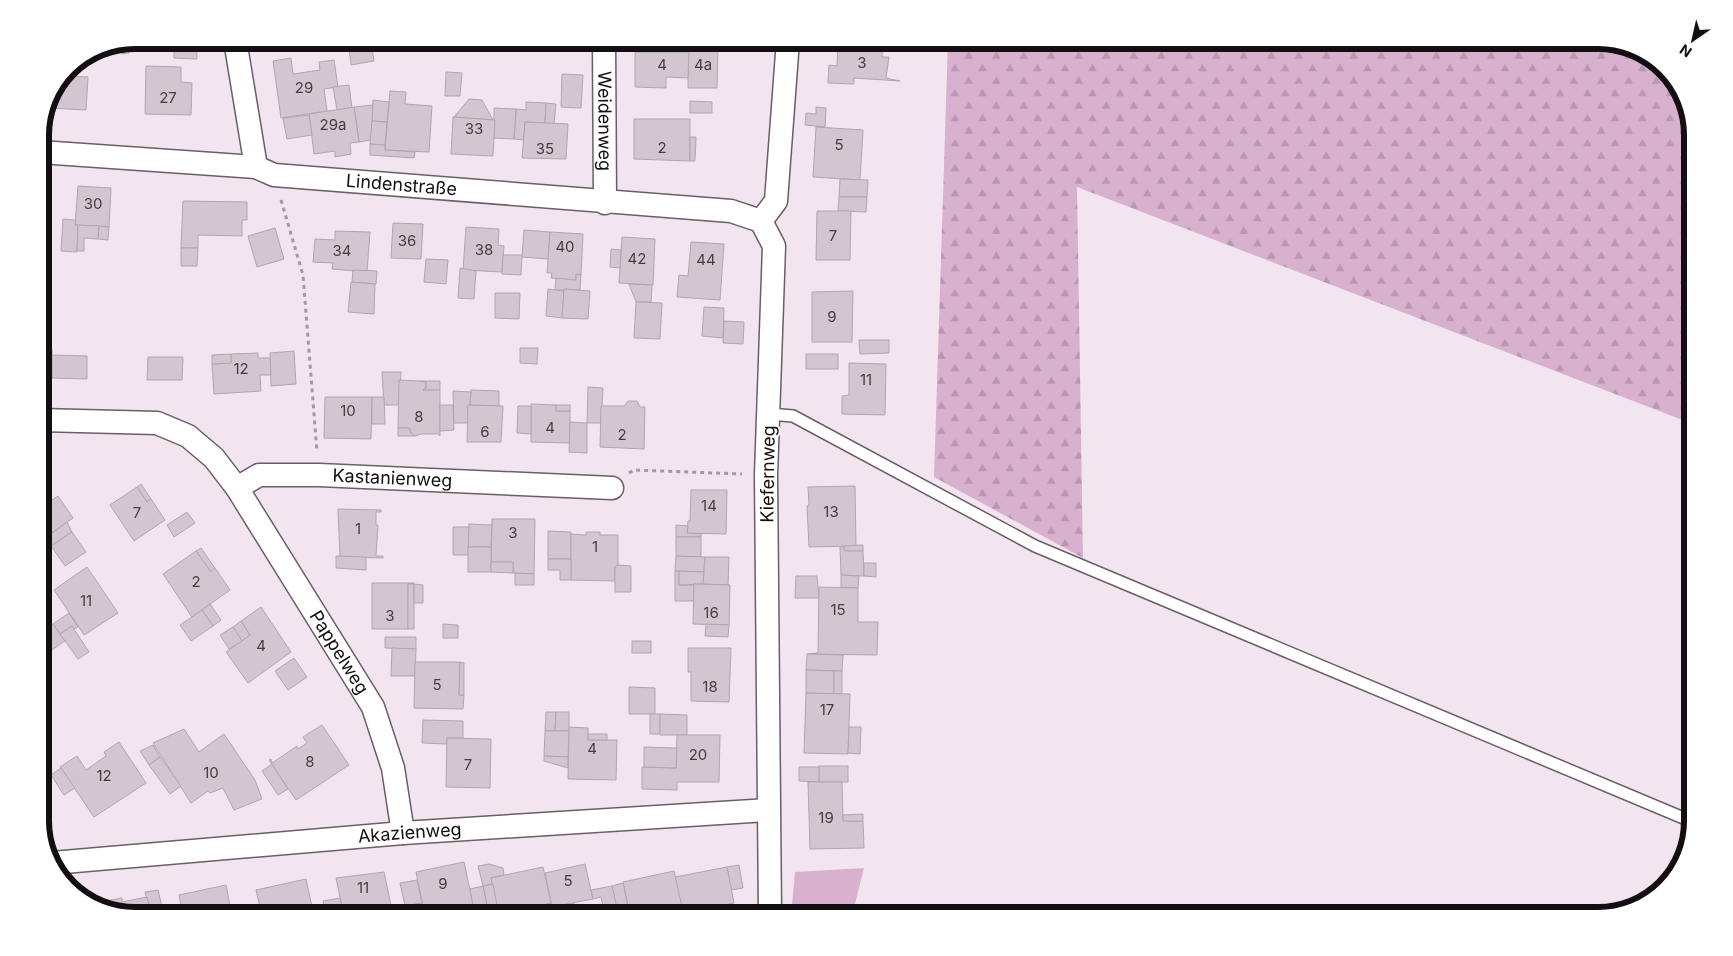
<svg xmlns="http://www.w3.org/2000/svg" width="1733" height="956" viewBox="0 0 1733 956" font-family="Inter,sans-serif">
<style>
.green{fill:#d8b1cf}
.forest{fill:url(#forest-firs)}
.building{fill:#d3c6d0;stroke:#b2a5af}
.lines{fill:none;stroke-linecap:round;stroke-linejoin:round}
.service-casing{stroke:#6a5e67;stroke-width:14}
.minor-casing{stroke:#6a5e67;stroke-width:25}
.path{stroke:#a499a2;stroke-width:3;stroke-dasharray:4 4;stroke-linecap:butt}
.service{stroke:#fff;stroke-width:11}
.minor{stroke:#fff;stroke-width:22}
.labels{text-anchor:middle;stroke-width:4;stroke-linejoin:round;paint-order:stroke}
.number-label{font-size:15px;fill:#433c42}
.street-label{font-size:18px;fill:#130e12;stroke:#fff}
.rim{fill:none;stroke:#130e12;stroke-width:6}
</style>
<defs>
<pattern id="forest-firs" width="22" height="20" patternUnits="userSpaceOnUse" patternTransform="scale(1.25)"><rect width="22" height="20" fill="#d8b1cf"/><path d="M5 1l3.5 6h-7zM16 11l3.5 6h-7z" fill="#b897b1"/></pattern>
</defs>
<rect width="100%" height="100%" fill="#f3e5f0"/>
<polygon class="green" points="864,868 852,916 791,916 795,872"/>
<polygon class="forest" points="948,40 1598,40 1640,50 1677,82 1693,129 1693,424 1077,187 1083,558 934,477"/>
<g class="building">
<polygon points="174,40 197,40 197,59 174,58"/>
<polygon points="348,40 371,40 374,61 351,65"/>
<polygon points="838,40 883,40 882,57 889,57 886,78 900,81 854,78 854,84 828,83 829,65 837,66"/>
<polygon points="128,41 129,53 122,54 121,49 110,50 109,45"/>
<polygon points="635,45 651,45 651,51 659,51 659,45 666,45 666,52 635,52"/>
<rect x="651" y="45" width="8" height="6"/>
<polygon points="688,45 718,45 717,88 688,88"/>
<polygon points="635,52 689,52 688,78 666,77 666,88 635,87"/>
<polygon points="291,58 293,74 320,70 319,62 334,60 338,87 324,89 327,111 281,118 273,61"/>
<polygon points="146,66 181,67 181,82 192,83 191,115 145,114"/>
<polygon points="446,72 462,73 460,96 445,96"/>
<polygon points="562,74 583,75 581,108 561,107"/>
<polygon points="64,76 88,77 86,110 49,108"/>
<polygon points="349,85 352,108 337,110 333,87"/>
<polygon points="390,91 406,92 405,104 432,106 429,152 385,150"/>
<polygon points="469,99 482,100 493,120 454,117"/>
<polygon points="373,100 389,102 387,122 372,121"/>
<polygon points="690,101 712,102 712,113 690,113"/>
<polygon points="526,102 546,103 545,123 525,122 524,140 514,139 516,109 526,110"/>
<polygon points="546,103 556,104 554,124 545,123"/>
<polygon points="373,105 371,140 359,142 354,107"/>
<polygon points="354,107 359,142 350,143 351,154 335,157 335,151 314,154 309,114"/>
<polygon points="816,107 826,108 825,127 805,125 806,113 816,114"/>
<polygon points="494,108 516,109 514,139 494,138"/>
<polygon points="309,115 312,135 287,139 283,118"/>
<polygon points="453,117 495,120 493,156 451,154"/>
<polygon points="634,119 690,119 690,161 634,159"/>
<polygon points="372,121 387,122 385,145 370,144"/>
<polygon points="525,122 568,124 566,159 522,158"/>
<polygon points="816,127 863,130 860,180 813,177"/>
<polygon points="690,137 696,137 695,161 690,161"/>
<polygon points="370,144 385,145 385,150 415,152 414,158 370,155"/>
<polygon points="840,179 868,180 867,197 839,197"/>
<polygon points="78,186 111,188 109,227 75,225"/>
<polygon points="839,197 867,197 866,212 838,211"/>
<polygon points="183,201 247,202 247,220 242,220 242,236 198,235 198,248 181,248"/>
<polygon points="817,211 851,211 850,260 816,260"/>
<polygon points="63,219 76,220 75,225 78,225 77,252 61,251"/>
<polygon points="393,223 423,224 421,259 391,258"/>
<polygon points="78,225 99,226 98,239 84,238 84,251 77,251"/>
<polygon points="99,226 109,227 108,240 98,239"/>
<polygon points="466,227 499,229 498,245 504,246 502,272 463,270"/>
<polygon points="275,228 284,259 257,267 248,236"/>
<polygon points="524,230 550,232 548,259 522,257"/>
<polygon points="335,231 370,232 367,272 332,269 333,263 313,262 315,239 335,240"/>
<polygon points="550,232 583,234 581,275 576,274 576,280 551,278 552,273 547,273"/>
<polygon points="622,237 655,239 653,285 619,283"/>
<polygon points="691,242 724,244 720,300 677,297 679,275 688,276"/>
<polygon points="181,248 198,248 197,266 181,266"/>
<polygon points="611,249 621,250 620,268 610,267"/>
<polygon points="503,255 522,255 521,275 502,274"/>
<polygon points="426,259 448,260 446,284 424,282"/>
<polygon points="460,268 476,271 474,299 458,298"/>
<polygon points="353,270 377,271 376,284 352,282"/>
<polygon points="576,274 581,275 580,290 555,290 556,278 576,280"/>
<polygon points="351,282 375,284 374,314 348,312"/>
<polygon points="629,284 652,285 651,302 636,302"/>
<polygon points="548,289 564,291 562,318 546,316"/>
<polygon points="564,289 590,291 588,319 562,318"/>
<polygon points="853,291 852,342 812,342 812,292"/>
<polygon points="495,293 520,293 519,319 495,318"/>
<polygon points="636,302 662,303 660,339 634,338"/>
<polygon points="704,307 724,308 723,338 702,336"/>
<polygon points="724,321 744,322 743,344 723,343"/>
<polygon points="859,340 889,340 889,353 860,354"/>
<polygon points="40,348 52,349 52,375 40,375"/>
<polygon points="520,348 538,348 537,364 520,363"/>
<polygon points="294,351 296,384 271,386 270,353"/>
<polygon points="258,353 258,358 270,358 271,375 260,375 261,391 214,394 212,364 231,363 231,354"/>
<polygon points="231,354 231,363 212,364 212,355"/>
<rect x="806" y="354" width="32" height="15"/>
<polygon points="52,355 87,356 87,379 52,378"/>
<polygon points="148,357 183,357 182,380 147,380"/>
<polygon points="849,363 886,364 885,415 842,414 842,396 849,395"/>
<polygon points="382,372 401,372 399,405 384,405"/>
<polygon points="399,380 421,381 426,382 426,388 423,390 440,390 440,436 438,434 421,434 415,436 411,433 409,428 398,428"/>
<polygon points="421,381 440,381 440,390 423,390 426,388 426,382"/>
<polygon points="588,387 603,388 601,423 587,423"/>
<polygon points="471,390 499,391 499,406 470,405"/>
<polygon points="453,391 471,392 468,423 454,423"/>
<polygon points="325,397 372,397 371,439 324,438"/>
<polygon points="372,397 384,397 385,424 372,424"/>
<polygon points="628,401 637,401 640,407 645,407 644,449 600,447 601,406 624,406"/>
<polygon points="531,404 556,405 556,411 570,411 570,443 531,442"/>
<polygon points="440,405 453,405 454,430 440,431"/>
<polygon points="468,405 503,406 501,442 467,442"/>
<rect x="556" y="405" width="14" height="6"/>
<polygon points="518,406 531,406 531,434 517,433"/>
<polygon points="570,422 587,423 587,453 569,452"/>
<polygon points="398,428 409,428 411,433 415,436 398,436"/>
<polygon points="141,484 151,499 147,502 137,487"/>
<polygon points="855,486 856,546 809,547 807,506 809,505 808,487"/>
<polygon points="137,487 147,502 151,499 165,520 134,541 110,505"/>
<polygon points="691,490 727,490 726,534 687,533 688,521 690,521"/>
<polygon points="58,496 73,518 40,541 40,508"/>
<polygon points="338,509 381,510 381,512 376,512 376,525 378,525 376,556 383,556 383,558 340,557"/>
<polygon points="187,512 195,523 174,537 167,525"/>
<polygon points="492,519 535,519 534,574 513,573 513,562 491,562"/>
<polygon points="67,522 72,532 51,546 46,538"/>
<polygon points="469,524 492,525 491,547 468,547"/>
<polygon points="676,525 688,526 687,533 701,534 701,537 676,537"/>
<polygon points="453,527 469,527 468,555 453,555"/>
<polygon points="548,531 571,532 571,559 548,559"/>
<polygon points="72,532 86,552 65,566 51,546"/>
<polygon points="586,532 600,532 600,535 618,535 618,567 615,567 615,581 571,580 571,534 586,535"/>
<polygon points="676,537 701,537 701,557 676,556"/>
<polygon points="863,545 863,551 844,551 844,546"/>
<polygon points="844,546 844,551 863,551 864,576 841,575 840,547"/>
<rect x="468" y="547" width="23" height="25"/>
<polygon points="201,548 215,568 211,572 196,551"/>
<polygon points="196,551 211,572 215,568 230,590 192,617 163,574"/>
<polygon points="336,556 366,557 366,570 336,568"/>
<polygon points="676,556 705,557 704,572 675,571"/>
<polygon points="705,557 729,557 728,585 703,584"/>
<polygon points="548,559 571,559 571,580 560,580 560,570 548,570"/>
<polygon points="491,562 513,562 513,573 491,572"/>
<polygon points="864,563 876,563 876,577 864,576"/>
<polygon points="618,565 631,566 631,592 615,592 615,567"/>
<polygon points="87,567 118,613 84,635 54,590"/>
<polygon points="675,571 679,571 679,585 694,585 694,601 675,601"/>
<polygon points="679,571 704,572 703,584 679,585"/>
<polygon points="515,573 534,574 534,585 515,585"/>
<polygon points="841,575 859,576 858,588 841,587"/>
<polygon points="796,576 817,576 819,598 795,598"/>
<polygon points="372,583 414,583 408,584 408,629 372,629"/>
<rect x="408" y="584" width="6" height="45"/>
<polygon points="414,584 423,585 423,603 414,603"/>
<polygon points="694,584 730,585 729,625 693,624"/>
<polygon points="819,587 858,588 858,622 878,622 877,655 807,654 818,653"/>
<polygon points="210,604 221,620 213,626 202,610"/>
<polygon points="261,607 291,652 248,683 226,652 250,635 241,621"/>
<polygon points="202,610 213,626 191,641 180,625"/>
<polygon points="69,613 78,627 74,629 72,626 60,634 53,624"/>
<polygon points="241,621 250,635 242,641 233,627"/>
<polygon points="53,624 65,641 46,654 40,645 40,633"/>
<polygon points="443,624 458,625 458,638 443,638"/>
<polygon points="706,624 729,625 728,637 705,636"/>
<polygon points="72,626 89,652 78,659 60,634"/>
<polygon points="233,627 242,641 229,649 220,635"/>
<polygon points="385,637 416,637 416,649 385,648"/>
<rect x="632" y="641" width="19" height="12"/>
<polygon points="40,645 52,663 40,671"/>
<polygon points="392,648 416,649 415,676 391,676"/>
<polygon points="688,648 731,648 729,702 691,701 691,672 688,672"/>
<polygon points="807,654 843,655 842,671 806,670"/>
<polygon points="294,658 307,677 288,690 275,671"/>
<polygon points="415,662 460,662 459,695 464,695 463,709 414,708"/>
<polygon points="460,662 464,663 464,695 459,695"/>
<polygon points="806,670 834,671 834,694 806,693"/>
<rect x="834" y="671" width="8" height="23"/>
<polygon points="629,687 655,688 655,714 629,714"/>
<polygon points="806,693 850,694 848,754 804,753"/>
<polygon points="546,712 556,712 555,731 545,731"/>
<polygon points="556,712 569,712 569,731 555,731"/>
<rect x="650" y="714" width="10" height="20"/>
<polygon points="660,714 687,715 687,735 660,735"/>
<polygon points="423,720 463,721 463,738 447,738 447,744 422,743"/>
<polygon points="322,725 349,765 296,800 269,760 271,759 272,763 297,746 298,749 307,743 303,737"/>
<polygon points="569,727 588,728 588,740 617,740 616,780 568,779"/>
<polygon points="849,727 861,727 860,754 848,753"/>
<polygon points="184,729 199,752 224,734 255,780 262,799 234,810 223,788 210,793 208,791 191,803 153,743"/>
<polygon points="545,731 569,731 568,757 544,756"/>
<rect x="588" y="734" width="19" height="6"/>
<polygon points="677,735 720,735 719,782 677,782 677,790 642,789 642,767 676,768"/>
<polygon points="447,738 491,739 490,788 446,787"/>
<polygon points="119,742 146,783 94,817 60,767 77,756 86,770 106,756 104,752"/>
<polygon points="153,745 160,757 149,765 140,751"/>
<polygon points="644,747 677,748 676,768 644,767"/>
<polygon points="544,756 568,757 568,768 544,761"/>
<polygon points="160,757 181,786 170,794 149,765"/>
<polygon points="272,764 288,789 278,795 262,771"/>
<rect x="819" y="766" width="29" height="16"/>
<polygon points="799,767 819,767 819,782 799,781"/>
<polygon points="61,768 75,788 64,795 51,775"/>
<polygon points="808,782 842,782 843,821 863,821 864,848 810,849"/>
<polygon points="863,814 863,821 843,821 843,815"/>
<polygon points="464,862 474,909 440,916 425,916 416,872"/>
<polygon points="489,864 503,868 504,875 491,878 493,884 483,886 478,866"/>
<polygon points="585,864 593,899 552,907 545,873"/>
<polygon points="739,865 743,888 731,890 727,867"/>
<polygon points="543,867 551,903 499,916 491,878"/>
<polygon points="727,867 734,903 683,914 675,877"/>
<polygon points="674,871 682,907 641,916 630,916 623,882"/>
<polygon points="384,872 393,915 344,916 336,878"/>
<polygon points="306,879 314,916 262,916 256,890"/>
<polygon points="417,880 422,903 405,906 400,883"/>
<polygon points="623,883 630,916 618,916 612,886"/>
<polygon points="493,884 499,916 501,916 489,916 483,886"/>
<polygon points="226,885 232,916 183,916 179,895"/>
<polygon points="483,886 489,916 475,916 470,889"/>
<polygon points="612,886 618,913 605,916 601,897 593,899 591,890"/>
<polygon points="158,890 164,916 152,916 145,892"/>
<polygon points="94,895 95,903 96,907 83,897"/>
<polygon points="147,897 152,916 135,916 96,907 95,903 122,898 122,902"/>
<polygon points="340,898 344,916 326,916 323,901"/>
<polygon points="422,903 425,916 407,916 405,906"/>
<polygon points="551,903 552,907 548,914 535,916 531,913 530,908"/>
<polygon points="574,903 576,912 554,916 552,907"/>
<polygon points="682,907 684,916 669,916 668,910"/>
<polygon points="668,910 669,916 641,916"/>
<polygon points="455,913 456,916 440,916"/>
</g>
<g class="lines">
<defs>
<polyline id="service" points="769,414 793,416 1035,546 1693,822"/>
<g id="minor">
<polyline points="235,40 256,167"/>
<path id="s1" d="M 604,40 L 605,203"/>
<path id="s2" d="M 40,152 L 256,167 L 274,175 L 731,211 L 761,221"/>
<polyline points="761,221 774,246 766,475 770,916"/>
<polyline points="761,221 776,201 788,40"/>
<path id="s3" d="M 40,420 L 157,423 L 188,436 L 214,458 L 237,488 L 373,707 L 393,768 L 403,833"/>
<path id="s4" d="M 237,488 L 259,475 L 319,475 L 612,488"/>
<path id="s5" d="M 52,863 L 403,833 L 768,810"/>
</g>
</defs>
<use href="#service" class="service-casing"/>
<use href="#minor" class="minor-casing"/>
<g class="path">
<polyline points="281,200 303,275 317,452"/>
<polyline points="629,473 634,470 742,474"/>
</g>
<use href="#service" class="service"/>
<use href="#minor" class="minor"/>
</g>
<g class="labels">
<g class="number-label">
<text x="862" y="68">3</text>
<text x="662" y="70">4</text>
<text x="703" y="70">4a</text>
<text x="304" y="93">29</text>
<text x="168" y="103">27</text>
<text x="333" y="130">29a</text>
<text x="474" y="134">33</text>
<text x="839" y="150">5</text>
<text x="662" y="153">2</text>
<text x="545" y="154">35</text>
<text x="93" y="209">30</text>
<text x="833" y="241">7</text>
<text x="407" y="246">36</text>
<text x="565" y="252">40</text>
<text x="484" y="255">38</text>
<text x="342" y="256">34</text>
<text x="637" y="264">42</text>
<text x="706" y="265">44</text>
<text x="832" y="322">9</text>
<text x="241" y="374">12</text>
<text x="866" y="385">11</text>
<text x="348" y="416">10</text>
<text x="419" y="422">8</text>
<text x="550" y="433">4</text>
<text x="485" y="437">6</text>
<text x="622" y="440">2</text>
<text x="709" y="511">14</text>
<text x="831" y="517">13</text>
<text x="137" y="518">7</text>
<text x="358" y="534">1</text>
<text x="513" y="538">3</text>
<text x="595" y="552">1</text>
<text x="196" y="587">2</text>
<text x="86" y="606">11</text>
<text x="838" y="615">15</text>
<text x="711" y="618">16</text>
<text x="390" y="621">3</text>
<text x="261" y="651">4</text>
<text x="437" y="690">5</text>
<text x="710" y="692">18</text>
<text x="827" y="715">17</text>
<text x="592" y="754">4</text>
<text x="698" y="760">20</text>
<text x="310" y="767">8</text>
<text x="468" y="770">7</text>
<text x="211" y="778">10</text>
<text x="104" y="781">12</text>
<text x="826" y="823">19</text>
<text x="568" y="886">5</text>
<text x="443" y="889">9</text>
<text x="363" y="893">11</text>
</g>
<g class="street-label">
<text dy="6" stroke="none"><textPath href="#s1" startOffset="81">Weidenweg</textPath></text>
<text dy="6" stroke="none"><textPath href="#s2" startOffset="364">Lindenstraße</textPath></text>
<text transform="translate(768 474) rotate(-89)" y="6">Kiefernweg</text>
<text dy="6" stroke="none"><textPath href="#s4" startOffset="159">Kastanienweg</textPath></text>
<text dy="6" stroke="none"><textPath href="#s3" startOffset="416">Pappelweg</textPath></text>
<text dy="6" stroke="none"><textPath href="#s5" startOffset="359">Akazienweg</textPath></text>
</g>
</g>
<path d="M0 0H1733V956H0ZM135 49H1598A86 86 0 0 1 1684 135V821A86 86 0 0 1 1598 907H135A86 86 0 0 1 49 821V135A86 86 0 0 1 135 49Z" fill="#fff" fill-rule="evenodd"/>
<path class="rim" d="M135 49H1598A86 86 0 0 1 1684 135V821A86 86 0 0 1 1598 907H135A86 86 0 0 1 49 821V135A86 86 0 0 1 135 49Z"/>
<g transform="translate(1693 40) rotate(214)" stroke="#ffffff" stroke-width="4" paint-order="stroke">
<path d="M0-4L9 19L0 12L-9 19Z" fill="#130e12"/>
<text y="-8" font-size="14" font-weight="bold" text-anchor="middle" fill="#130e12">N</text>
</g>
</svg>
